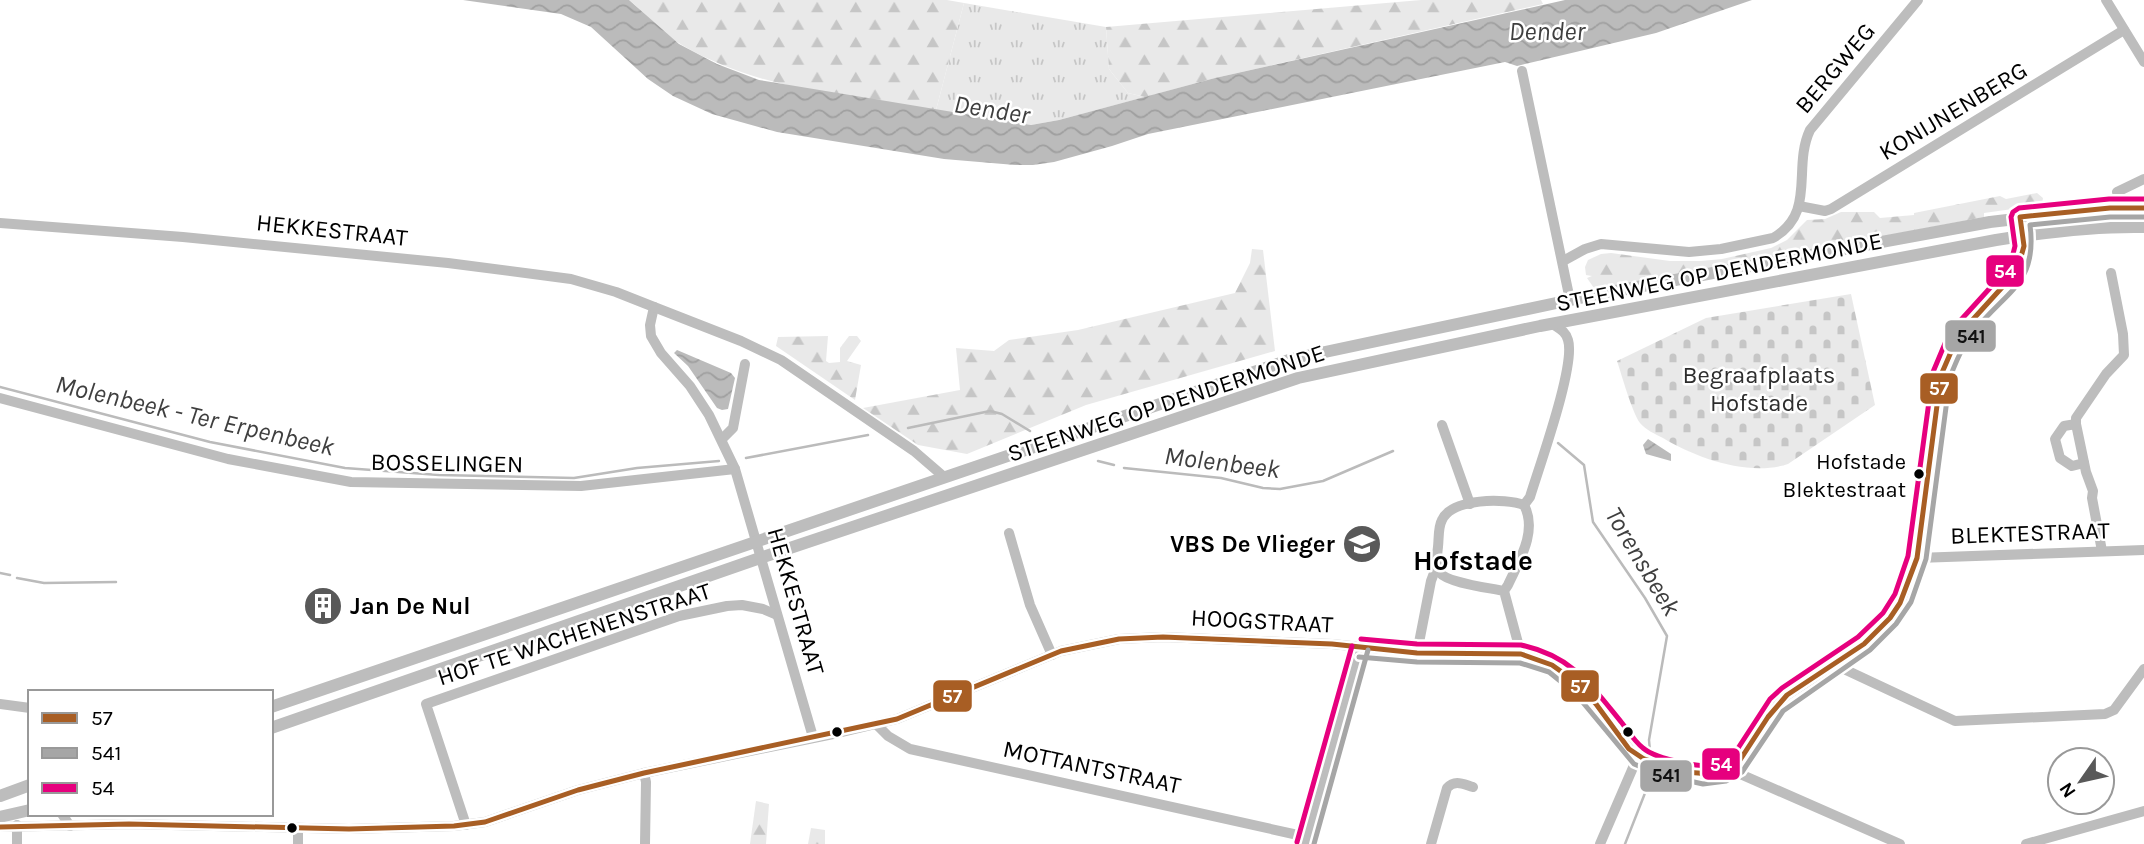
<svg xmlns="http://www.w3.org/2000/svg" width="2144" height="844" viewBox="0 0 2144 844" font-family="Karla,sans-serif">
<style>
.grass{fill:url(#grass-tufts)}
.forest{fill:url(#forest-firs)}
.cemetery{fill:url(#cemetery-stones)}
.water{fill:url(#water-waves)}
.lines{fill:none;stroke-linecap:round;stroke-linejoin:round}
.stream{stroke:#bbb;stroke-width:2.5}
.minor{stroke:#bdbdbd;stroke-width:10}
.major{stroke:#bdbdbd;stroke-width:12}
.bus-1-casing{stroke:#fff;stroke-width:10}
.bus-2-casing{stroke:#fff;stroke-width:10}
.bus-3-casing{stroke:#fff;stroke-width:10}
.bus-1{stroke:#a85e24;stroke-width:5}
.bus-2{stroke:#a6a6a6;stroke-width:5}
.bus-3{stroke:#e6007e;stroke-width:5}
.bus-dot{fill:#000;stroke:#fff;stroke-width:2.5}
.labels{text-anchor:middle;stroke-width:5;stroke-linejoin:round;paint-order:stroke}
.bus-label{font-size:22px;fill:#000;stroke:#fff;text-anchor:end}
.street-label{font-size:24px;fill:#000;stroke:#fff}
.park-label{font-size:24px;fill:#2e2e2e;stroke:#fff}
.poi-label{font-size:24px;font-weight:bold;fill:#000;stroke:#fff;text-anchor:end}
.water-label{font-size:26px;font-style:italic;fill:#3f3f3f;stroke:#fff}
.quarter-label{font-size:28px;font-weight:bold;fill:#000;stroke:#fff}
.line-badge{stroke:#fff;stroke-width:2.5}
.badge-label{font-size:19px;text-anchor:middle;font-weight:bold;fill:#fff}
.pale-badge-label{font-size:19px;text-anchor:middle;font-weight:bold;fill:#111}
</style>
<defs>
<pattern id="grass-tufts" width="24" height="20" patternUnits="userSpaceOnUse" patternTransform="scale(1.75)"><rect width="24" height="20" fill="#e9e9e9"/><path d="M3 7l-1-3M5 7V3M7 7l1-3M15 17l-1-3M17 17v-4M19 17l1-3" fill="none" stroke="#c6c6c6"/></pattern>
<pattern id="forest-firs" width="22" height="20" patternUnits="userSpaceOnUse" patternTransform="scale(1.75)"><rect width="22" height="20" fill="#e9e9e9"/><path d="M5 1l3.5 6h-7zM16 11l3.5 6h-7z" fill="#c6c6c6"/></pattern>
<pattern id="cemetery-stones" width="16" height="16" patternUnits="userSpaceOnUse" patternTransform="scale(1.75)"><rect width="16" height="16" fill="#e9e9e9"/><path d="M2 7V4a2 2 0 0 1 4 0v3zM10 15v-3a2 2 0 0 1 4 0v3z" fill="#c6c6c6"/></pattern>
<pattern id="water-waves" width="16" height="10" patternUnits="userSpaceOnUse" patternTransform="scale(1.75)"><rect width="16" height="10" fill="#bbb"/><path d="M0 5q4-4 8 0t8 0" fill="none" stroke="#9f9f9f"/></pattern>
</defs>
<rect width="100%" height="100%" fill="#fff"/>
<polygon class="grass" points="964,3 1106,27 1109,69 1128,93 1145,97 1059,120 1031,125 936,110"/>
<g class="forest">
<path d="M 629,0 L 947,0 L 964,3 L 936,110 C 850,96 758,90 682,45 C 662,34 647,14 629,0 Z"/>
<polygon points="1421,0 1541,0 1543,4 1215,78 1145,97 1128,93 1109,69 1106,27"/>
<polygon points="2037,193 2043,198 2042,205 1984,213 1984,217 1596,291 1587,278 1592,276 1586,275 1585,267 1588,260 1601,254 1611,253 1670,261 1701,261 1722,259 1771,248 1787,240 1807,220 1825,219 1841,212 1874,212 1880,218 1914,215 1914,213 2000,196 2006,199"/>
<polygon points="1252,249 1263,250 1275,351 1086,405 967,454 918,445 863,408 960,390 956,348 994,351 1009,340 1078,330 1235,293 1250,263"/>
<polygon points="828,336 826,361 829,363 840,362 840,348 849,336 857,336 861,341 847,361 861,365 855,400 776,346 778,337"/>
<polygon points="756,801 769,804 766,844 750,844"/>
<polygon points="811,828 825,830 825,844 808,844"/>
</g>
<path class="cemetery" d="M 1851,294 L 1875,405 L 1788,464 C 1749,477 1696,458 1663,438 C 1655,434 1646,430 1640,423 C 1632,412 1622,376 1617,361 L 1706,318 Z"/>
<g class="water">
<polygon points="463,0 629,0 679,44 717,64 759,80 1031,125 1059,120 1215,78 1565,0 1752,0 1656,33 1517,66 1505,62 1148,134 1112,146 1054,162 1033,165 1015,165 944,159 777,132 712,114 673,96 648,79 591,27 561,14"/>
<polygon points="677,350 731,373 735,378 728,409 722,410 717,408 688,366 674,353"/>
<polygon points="1648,439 1671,454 1671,461 1646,454 1643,445"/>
</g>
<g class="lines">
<g class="stream">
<polyline points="0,387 210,442 345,468 439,475 574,478 637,468 719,461"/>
<polyline points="908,428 990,411 1002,414 1030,431"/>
<polyline points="1558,443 1584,465 1593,522 1645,598 1667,636 1649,740 1650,751"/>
<polyline points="746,458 868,435"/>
<polyline points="1098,461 1114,465"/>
<polyline points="1124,468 1221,478 1263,488 1280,489 1323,481 1393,451"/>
<polyline points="0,573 10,575"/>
<polyline points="17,578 44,583 116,582"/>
<polyline points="1625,844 1647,788 1649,771"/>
</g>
<g class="minor">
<polyline points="2106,0 2144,62"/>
<polyline points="1522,71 1570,300"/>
<polyline points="2117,192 2144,179"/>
<polyline points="1799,206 1825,211 1831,209 2124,30"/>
<polyline points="0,223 183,237 448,263 571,279 616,292 654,307 650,325 651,336 661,353 690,386 709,415 735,469 813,737"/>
<path d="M 1563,261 L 1585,249 L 1601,244 L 1689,252 L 1721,249 L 1773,238 C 1817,213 1792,168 1810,130 L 1918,0"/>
<polyline points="654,307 741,341 781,360 914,451 943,476"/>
<polyline points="0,398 228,459 351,482 581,486 735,469"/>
<polyline points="2076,424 2064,426 2055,439 2060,458 2072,466 2084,463"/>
<polyline points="1442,425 1470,504"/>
<polyline points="722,439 733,428 745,364"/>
<path d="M 1524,505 L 1530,497 C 1539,467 1576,365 1568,340 C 1566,332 1560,329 1554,325"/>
<polyline points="1009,533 1030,605 1052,655"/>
<polyline points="2102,551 2092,498 2093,491 2086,472 2076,424 2076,418 2106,374 2124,355 2123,334 2111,273"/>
<polyline points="1917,558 2144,550"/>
<path d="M 1504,591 C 1491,588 1448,583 1440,573 C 1435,566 1437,555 1438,547 C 1439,538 1438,527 1442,520 C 1452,498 1505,498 1524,505 C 1538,531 1519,561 1508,585 L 1504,591 L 1521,654"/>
<polyline points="1417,653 1431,581 1437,565"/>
<polyline points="1839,661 1846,670 1955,721 2105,714 2114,710 2144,669"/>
<polyline points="0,704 30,708"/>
<polyline points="876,724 888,736 910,749 1307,837"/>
<polyline points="1731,770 1900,844"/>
<polyline points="644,773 646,782 645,844"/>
<polyline points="62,814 70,826"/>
<polyline points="17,825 17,844"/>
<polyline points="466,825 426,704 679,616 727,606 742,605 763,609 777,615"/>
<path d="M 0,827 L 129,824 L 349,829 L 454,826 L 485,822 L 578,790 L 644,773 L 838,733 L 897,719 L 1061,651 L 1119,639 L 1163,637 L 1332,644 L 1417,653 L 1521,654 C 1568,664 1588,693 1615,729 C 1621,737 1627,748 1635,754 C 1654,768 1713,782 1733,768 C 1741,763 1746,751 1752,742 C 1762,725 1772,709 1787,695 C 1826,669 1876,645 1900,603 C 1908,589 1912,573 1917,558 L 1941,375 L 1954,345 L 1966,327 L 2017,271 L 2022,259 L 2024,246 L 2020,217"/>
<polyline points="298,829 298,844"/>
<polyline points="1305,844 1360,648"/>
<path d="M 1431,844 L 1447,788 C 1455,779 1463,784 1473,787"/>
<polyline points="1600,844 1638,756"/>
<polyline points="2026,844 2144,811"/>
</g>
<g class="major">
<polyline points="271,707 1292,359 1594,295 1990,222 2110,208 2144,208"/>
<path d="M 271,728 L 760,558 L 1298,378 L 1540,326 L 1996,240 C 2045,232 2094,226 2144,227"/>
<polyline points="0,796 30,785"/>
<polyline points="0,817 30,810"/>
</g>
<defs>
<polyline id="bus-1" points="0,827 129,824 349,829 454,826 485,822 578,790 644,773 897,719 1061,651 1119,639 1163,637 1332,644 1417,653 1521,654 1552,665 1576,682 1596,704 1629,749 1644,759 1684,772 1712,774 1724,772 1738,763 1768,717 1787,695 1864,644 1890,618 1900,603 1917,558 1941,375 1954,345 1966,327 2017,271 2024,246 2020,217 2110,208 2144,208"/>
<g id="bus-2">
<path d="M 1359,657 L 1417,662 L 1520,663 L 1549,672 L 1575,693 L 1634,764 L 1658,774 L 1703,784 L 1726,781 L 1742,772 L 1783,711 L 1870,650 L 1896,624 L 1911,602 L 1926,559 L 1950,377 C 1956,362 1962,347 1972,334 C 2003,292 2038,286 2030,225 L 2110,217 L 2144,217"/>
<polyline points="1314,844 1368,650"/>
</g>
<g id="bus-3">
<path d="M 1361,639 L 1417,644 L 1521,645 C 1572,656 1591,685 1622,723 C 1628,731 1635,742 1643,748 C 1656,759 1705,770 1721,764 C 1725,763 1728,760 1731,759 L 1770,699 L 1782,688 L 1858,637 L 1883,613 L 1895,594 L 1908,556 L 1933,372 L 1946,341 L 1959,322 L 2010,266 L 2015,246 L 2011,217 L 2013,212 L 2019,208 L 2109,199 L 2144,199"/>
<polyline points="1297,842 1352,646"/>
</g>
</defs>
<use href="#bus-1" class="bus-1-casing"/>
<use href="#bus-2" class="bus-2-casing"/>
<use href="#bus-3" class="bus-3-casing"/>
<use href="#bus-1" class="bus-1"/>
<use href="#bus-2" class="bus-2"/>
<use href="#bus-3" class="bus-3"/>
</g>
<defs>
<symbol id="school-disc" viewBox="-11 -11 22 22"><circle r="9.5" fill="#595959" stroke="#fff"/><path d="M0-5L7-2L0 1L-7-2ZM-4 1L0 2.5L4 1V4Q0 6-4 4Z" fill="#fff"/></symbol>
<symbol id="building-disc" viewBox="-11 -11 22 22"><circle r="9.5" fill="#595959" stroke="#fff"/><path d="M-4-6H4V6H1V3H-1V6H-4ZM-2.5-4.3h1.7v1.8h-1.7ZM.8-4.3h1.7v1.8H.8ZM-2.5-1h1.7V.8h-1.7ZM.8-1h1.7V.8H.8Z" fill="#fff"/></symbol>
</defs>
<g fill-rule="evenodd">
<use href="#school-disc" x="1340" y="522" width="44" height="44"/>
<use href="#building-disc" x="301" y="584" width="44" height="44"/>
</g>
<g class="bus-dot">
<circle cx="1919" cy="474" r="6"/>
<circle cx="837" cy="732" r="6"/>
<circle cx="1628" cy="732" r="6"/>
<circle cx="292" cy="828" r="6"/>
</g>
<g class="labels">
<g class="bus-label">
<text x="1906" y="469">Hofstade<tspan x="1906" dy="28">Blektestraat</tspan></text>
</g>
<g class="street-label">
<text transform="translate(1835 68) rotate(-50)" y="8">BERGWEG</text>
<text transform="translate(1953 111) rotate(-31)" y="8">KONIJNENBERG</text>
<text transform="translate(332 230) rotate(6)" y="8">HEKKESTRAAT</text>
<text transform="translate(1719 272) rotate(-11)" y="8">STEENWEG OP DENDERMONDE</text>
<text transform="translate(1166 403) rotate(-18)" y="8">STEENWEG OP DENDERMONDE</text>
<text transform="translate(447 463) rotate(1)" y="8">BOSSELINGEN</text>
<text transform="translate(2030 533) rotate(-2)" y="8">BLEKTESTRAAT</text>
<text transform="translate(796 601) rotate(74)" y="8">HEKKESTRAAT</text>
<text transform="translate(1262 621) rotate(3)" y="8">HOOGSTRAAT</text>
<text transform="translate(574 634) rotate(-18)" y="8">HOF TE WACHENENSTRAAT</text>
<text transform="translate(1092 767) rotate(12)" y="8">MOTTANTSTRAAT</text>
</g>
<g class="park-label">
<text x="1759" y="383">Begraafplaats<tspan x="1759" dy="28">Hofstade</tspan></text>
</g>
<g class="poi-label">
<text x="1335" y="552">VBS De Vlieger</text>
<text x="350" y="614" text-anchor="start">Jan De Nul</text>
</g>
<g class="water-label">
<text x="1547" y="40">Dender</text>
<text transform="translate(992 109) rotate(9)" y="9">Dender</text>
<text transform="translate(195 415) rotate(13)" y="9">Molenbeek - Ter Erpenbeek</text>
<text transform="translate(1222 462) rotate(7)" y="9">Molenbeek</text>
<text transform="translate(1643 561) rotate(59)" y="9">Torensbeek</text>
</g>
<g class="quarter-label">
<text x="1473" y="570">Hofstade</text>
</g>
</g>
<g class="line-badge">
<rect x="1985" y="254" width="40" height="34" rx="7" fill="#e6007e"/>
<rect x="1944" y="319" width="53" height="34" rx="7" fill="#a6a6a6"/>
<rect x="1919" y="372" width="40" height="33" rx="7" fill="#a85e24"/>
<rect x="1560" y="669" width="40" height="34" rx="7" fill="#a85e24"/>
<rect x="932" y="679" width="41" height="34" rx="7" fill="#a85e24"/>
<rect x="1701" y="747" width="40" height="34" rx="7" fill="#e6007e"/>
<rect x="1639" y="759" width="54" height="34" rx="7" fill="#a6a6a6"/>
</g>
<g class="badge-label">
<text x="2005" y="278">54</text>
<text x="1939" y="395">57</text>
<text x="1580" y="693">57</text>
<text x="952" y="703">57</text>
<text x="1721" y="771">54</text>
</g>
<g class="pale-badge-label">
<text x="1971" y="343">541</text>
<text x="1666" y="782">541</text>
</g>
<rect x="28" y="690" width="245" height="126" fill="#ffffff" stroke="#999999" stroke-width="2"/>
<rect x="42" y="713" width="35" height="10" fill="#a85e24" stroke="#999999" stroke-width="2"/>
<text x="91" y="725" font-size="21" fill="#000000">57</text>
<rect x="42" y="748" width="35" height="10" fill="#a6a6a6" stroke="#999999" stroke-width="2"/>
<text x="91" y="760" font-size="21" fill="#000000">541</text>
<rect x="42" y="783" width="35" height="10" fill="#e6007e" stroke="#999999" stroke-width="2"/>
<text x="91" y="795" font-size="21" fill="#000000">54</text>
<g transform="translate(2081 781) rotate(236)"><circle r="33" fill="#ffffff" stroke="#999999" stroke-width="2"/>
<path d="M0-5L12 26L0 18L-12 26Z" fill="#595959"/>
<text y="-10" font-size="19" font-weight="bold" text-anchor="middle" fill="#000000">N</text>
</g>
</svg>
